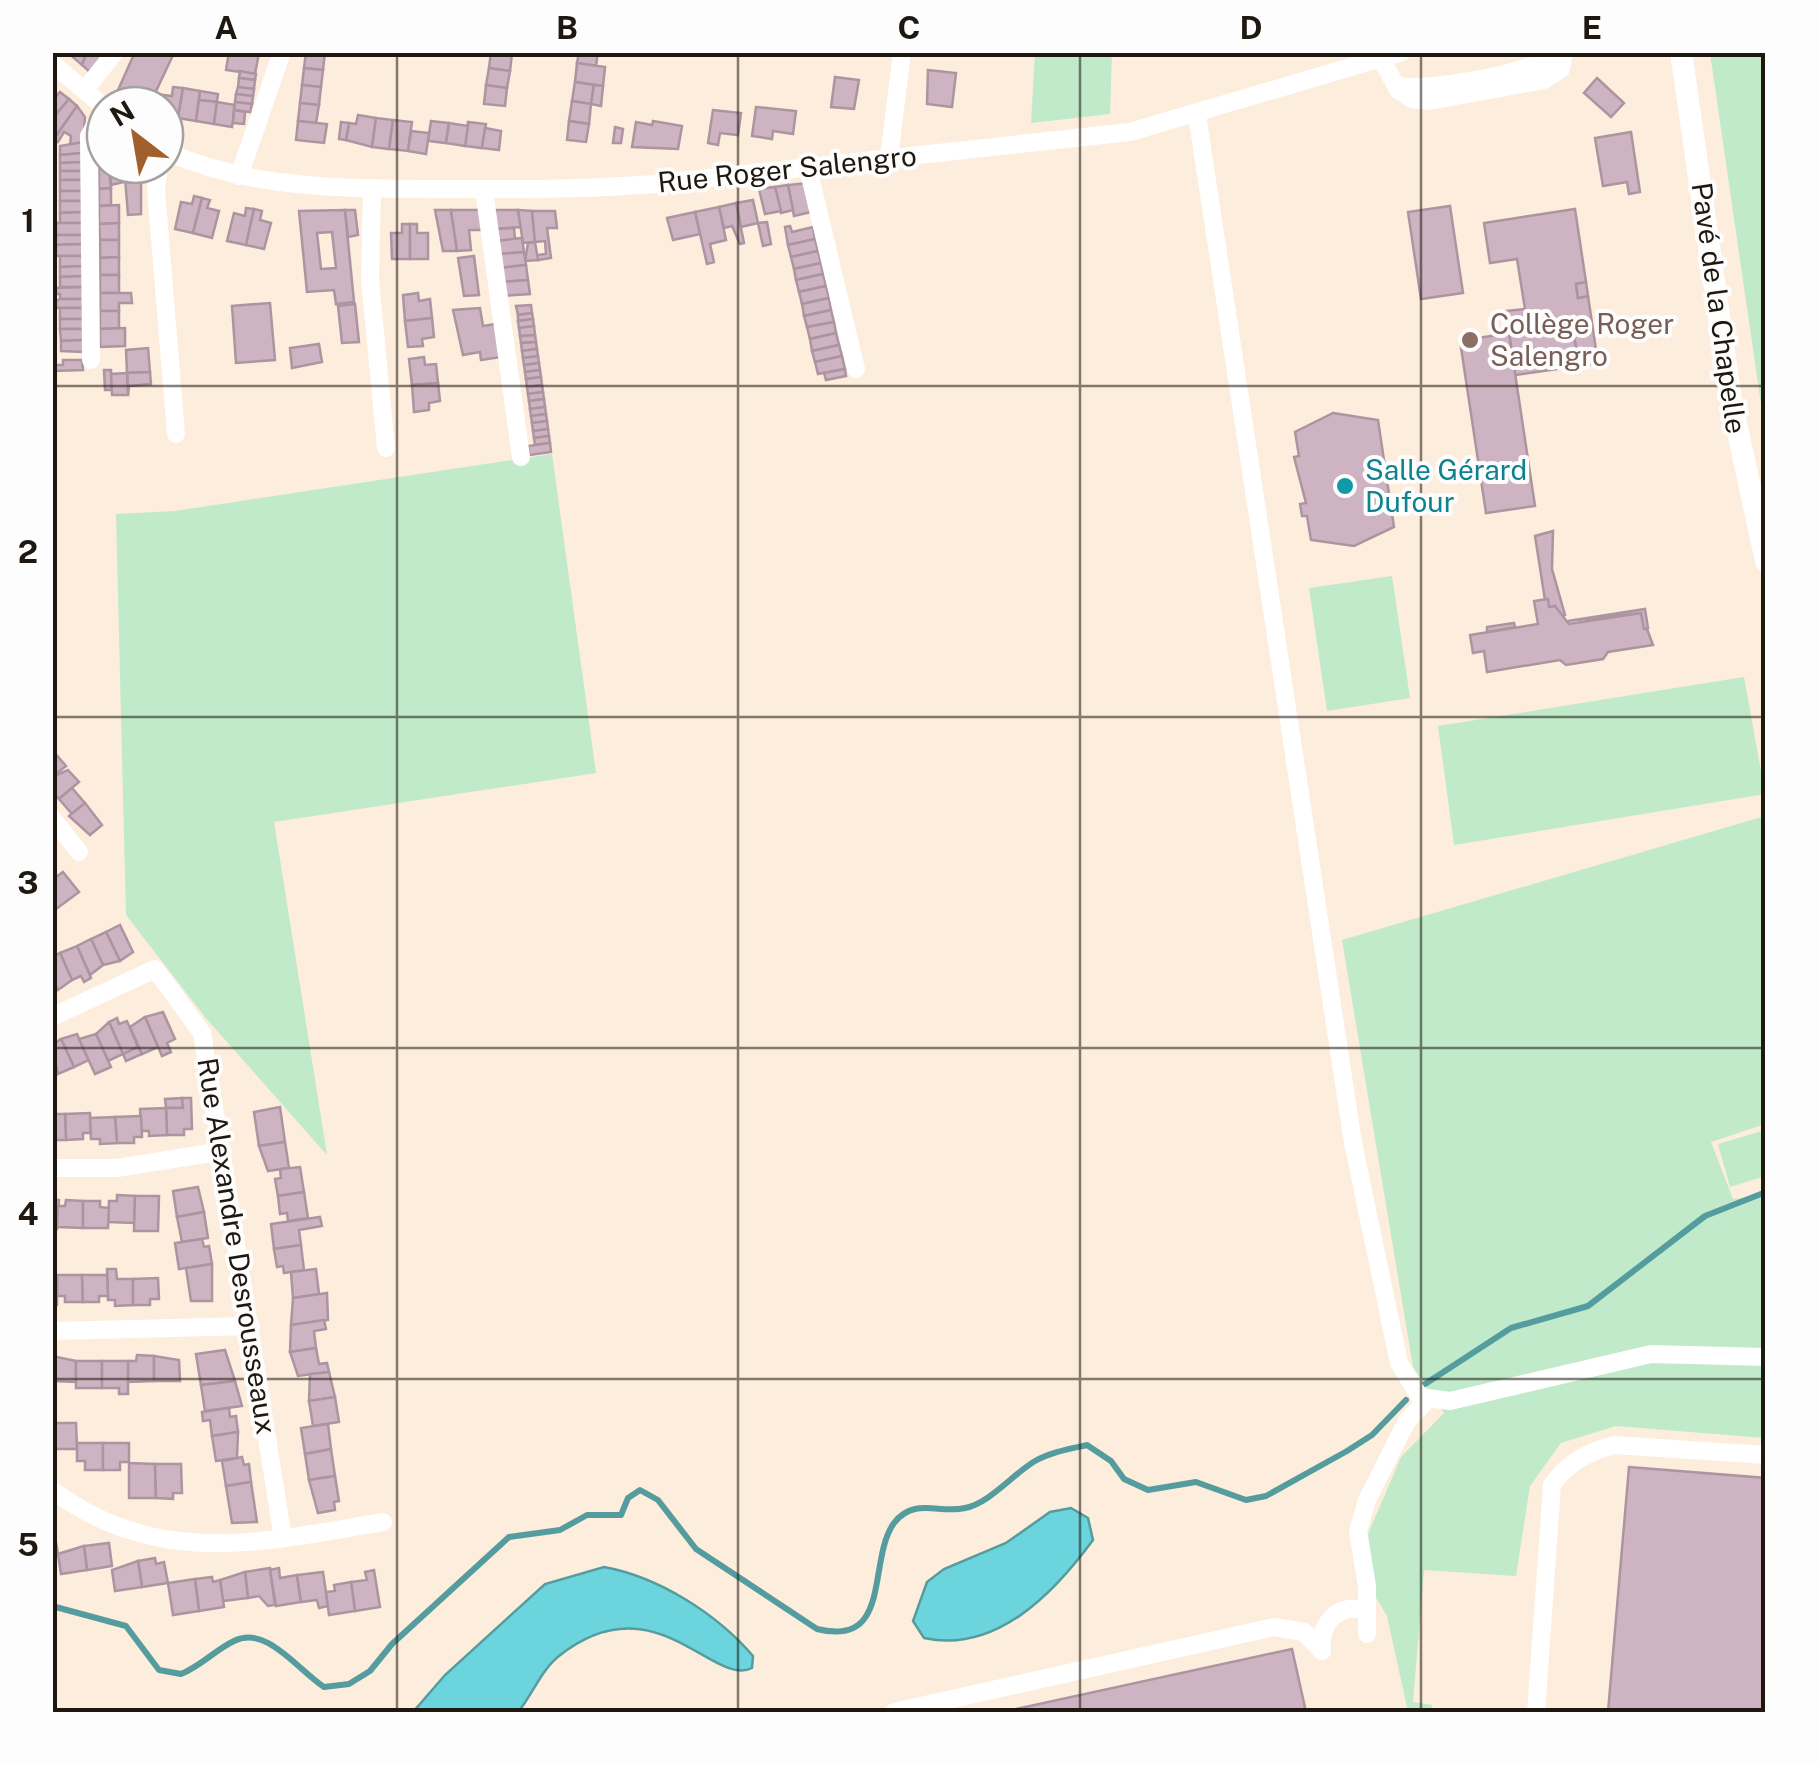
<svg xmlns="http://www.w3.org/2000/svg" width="1818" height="1765" viewBox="0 0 1818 1765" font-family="'Public Sans',sans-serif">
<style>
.green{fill:#c0eac9}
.water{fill:#6cd4dc;stroke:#559c9f;stroke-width:2.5}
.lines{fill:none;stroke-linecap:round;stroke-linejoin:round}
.stream{stroke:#559c9f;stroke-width:6}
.building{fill:#ceb4c2;stroke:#ad94a1;stroke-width:2.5;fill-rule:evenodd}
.minor{stroke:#fff;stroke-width:18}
.major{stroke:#fff;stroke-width:22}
.grid{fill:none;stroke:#1f1811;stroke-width:2.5;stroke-opacity:0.55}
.education-dot{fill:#8d6e63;stroke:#fdfdfd;stroke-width:4}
.culture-dot{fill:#0f9aa8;stroke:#fdfdfd;stroke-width:4}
.labels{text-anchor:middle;stroke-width:8;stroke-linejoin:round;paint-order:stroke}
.street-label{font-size:28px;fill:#1f1811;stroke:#fdfdfd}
.education-label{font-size:28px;fill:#785e54;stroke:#fdfdfd;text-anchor:start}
.culture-label{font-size:28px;fill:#0d838f;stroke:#fdfdfd;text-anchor:start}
.neatline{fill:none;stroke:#1f1811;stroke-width:4}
.grid-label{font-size:32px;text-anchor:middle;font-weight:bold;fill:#1f1811}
</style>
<rect width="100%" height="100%" fill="#fdeddc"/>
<g class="green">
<polygon points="1035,53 1112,53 1110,114 1031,123"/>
<polygon points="1710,53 1765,53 1765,430 1762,411"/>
<polygon points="552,454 596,773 274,822 327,1155 205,1017 126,915 116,514 175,511"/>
<polygon points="1392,576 1410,698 1327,711 1309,588"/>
<polygon points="1744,677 1765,794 1454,845 1438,726"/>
<polygon points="1765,816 1765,1124 1711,1142 1733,1199 1765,1195 1765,1438 1616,1426 1561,1443 1530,1486 1516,1576 1424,1570 1413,1702 1432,1705 1431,1712 1408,1712 1387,1616 1375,1596 1368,1534 1401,1457 1444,1413 1413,1367 1342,940"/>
<polygon points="1765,1130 1765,1176 1730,1187 1718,1144"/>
</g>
<g class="water">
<path d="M 1071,1508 L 1088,1518 L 1093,1540 C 1054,1593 996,1654 924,1638 L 913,1621 L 927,1582 L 944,1569 L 1006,1543 L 1050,1512 Z"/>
<path d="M 604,1567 C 659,1577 717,1614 753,1656 L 752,1668 C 713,1688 655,1580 559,1656 C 541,1670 533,1694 518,1712 L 413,1712 L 445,1675 L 545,1584 Z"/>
</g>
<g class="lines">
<g class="stream">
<polyline points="1425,1384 1511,1328 1588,1306 1705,1216 1766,1192"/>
<path d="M 52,1606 L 126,1626 L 159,1670 L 181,1674 C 201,1666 215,1650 234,1641 C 266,1625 296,1668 324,1687 L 349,1684 L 370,1671 L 392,1644 L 509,1537 L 560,1530 L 587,1515 L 621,1515 L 628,1498 L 640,1490 L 658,1500 L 696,1549 L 817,1629 C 893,1648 867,1560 894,1523 C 914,1497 939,1514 965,1508 C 990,1503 1013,1474 1035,1461 C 1051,1452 1069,1449 1087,1445 L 1111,1461 L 1124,1479 L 1148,1490 L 1196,1482 L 1246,1500 L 1266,1496 L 1347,1451 L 1372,1435 L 1406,1400"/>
</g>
</g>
<g class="building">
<polygon points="67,52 87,52 82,65"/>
<polygon points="87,52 110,52 92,74 82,65"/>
<polygon points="135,52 174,53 150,104 118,90"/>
<polygon points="229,52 259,53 255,74 226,70"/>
<polygon points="306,52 325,52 323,70 304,68"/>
<polygon points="491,52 512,53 510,71 489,68"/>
<polygon points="579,52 598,52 596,66 577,63"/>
<polygon points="577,63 605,67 603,86 575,82"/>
<polygon points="304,68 323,70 321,87 302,85"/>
<polygon points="489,68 510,71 507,88 486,85"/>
<polygon points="928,70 956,73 952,107 927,104"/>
<polygon points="240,71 256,74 255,80 239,78"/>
<polygon points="835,77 859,80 854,109 831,107"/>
<polygon points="239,78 255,80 254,89 238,87"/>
<polygon points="1597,78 1624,103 1611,117 1584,93"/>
<polygon points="575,82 594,85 591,104 572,101"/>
<polygon points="302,85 321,87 319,105 300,103"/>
<polygon points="486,85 507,88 505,106 484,104"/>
<polygon points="594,85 603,86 601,106 591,104"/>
<polygon points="173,87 183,88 178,118 165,116 165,105 150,105 155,94 172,96"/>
<polygon points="238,87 254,89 253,96 236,94"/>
<polygon points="183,88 200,91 196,121 178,118"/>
<polygon points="200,91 218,94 217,102 199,100"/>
<polygon points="60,92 69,99 54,117 52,100"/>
<polygon points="236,94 253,96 252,104 235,102"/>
<polygon points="69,99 77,106 55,137 54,117"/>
<polygon points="199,100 217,102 214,124 196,121"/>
<polygon points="572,101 591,104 589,124 569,121"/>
<polygon points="217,102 235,105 232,127 214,124"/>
<polygon points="235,102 252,104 250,112 234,110"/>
<polygon points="300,103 319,105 316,123 298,121"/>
<polygon points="77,106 85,117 83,142 70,145 71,136 64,132 58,142 54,139"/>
<polygon points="756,107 796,111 793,134 773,131 772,139 752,136"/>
<polygon points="234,110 245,112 244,124 233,123"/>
<polygon points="713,110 741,113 738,135 720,133 718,145 708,143"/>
<polygon points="358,115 376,118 372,147 346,140 349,123 356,124"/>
<polygon points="376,118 393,120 389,149 372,147"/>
<polygon points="393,120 412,122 408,151 389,149"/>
<polygon points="298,121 327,124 324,143 296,140"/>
<polygon points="431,121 449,123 446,143 428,141"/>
<polygon points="569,121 589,124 586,142 567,140"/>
<polygon points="653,121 682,126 678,149 632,147 636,122 652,125"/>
<polygon points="341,122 349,123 346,140 339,139"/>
<polygon points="468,122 486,124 482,148 465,146"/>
<polygon points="449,123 468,126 465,146 446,143"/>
<polygon points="99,126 105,131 111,188 99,189"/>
<polygon points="615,127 623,129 621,143 613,143"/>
<polygon points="485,128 501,131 499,150 482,148"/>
<polygon points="411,131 429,133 426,154 408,151"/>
<polygon points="1631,132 1640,192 1629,194 1627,182 1603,186 1595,138"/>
<polygon points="83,142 82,153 60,155 60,146"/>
<polygon points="82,153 82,162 60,163 60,155"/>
<polygon points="82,162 82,171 60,171 60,163"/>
<polygon points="110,165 124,165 124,182 111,185"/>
<polygon points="124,165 141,165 141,214 128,215"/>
<rect x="60" y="171" width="22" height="9"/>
<rect x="60" y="180" width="22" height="11"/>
<polygon points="806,183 811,212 794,216 788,185"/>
<polygon points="788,185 793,210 781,213 775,187"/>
<polygon points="775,187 781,211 765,214 759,189"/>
<polygon points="111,188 111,205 99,206 99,189"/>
<rect x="60" y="191" width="22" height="10"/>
<polygon points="194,196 202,198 193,233 175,229 181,202 192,204"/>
<polygon points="202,198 210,200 207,208 219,211 212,238 193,233"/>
<polygon points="753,200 758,223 741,227 736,203"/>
<polygon points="60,201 82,201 82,212 60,213"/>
<polygon points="736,203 744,243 740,244 732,226 724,228 719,207"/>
<polygon points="119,205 119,223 99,224 99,206"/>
<polygon points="1450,206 1463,293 1421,299 1408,212"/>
<polygon points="719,207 726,240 710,244 714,262 707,264 695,212"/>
<polygon points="246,208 254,209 246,245 227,241 234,213 245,216"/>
<polygon points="254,209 262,211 260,220 271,223 264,249 246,245"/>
<polygon points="1575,209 1586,282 1576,284 1578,298 1588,296 1598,363 1579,366 1572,324 1509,333 1505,311 1525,309 1517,259 1490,263 1484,223"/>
<path d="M 345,210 L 354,302 L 336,304 L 334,290 L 307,292 L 299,211 ZM 332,232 L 336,268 L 321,269 L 317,233 Z"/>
<polygon points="345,210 355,210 358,235 348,237"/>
<polygon points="435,210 451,210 457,251 443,251"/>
<polygon points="451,210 479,210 482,230 469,230 471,250 457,251"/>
<polygon points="493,210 518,210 521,227 495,229"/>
<polygon points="518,210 532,211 535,242 523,243"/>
<polygon points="532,211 555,211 557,228 547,228 551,258 538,260 537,255 546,254 545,241 535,242"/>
<polygon points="82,212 83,223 60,223 60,213"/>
<polygon points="695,212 700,234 673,240 667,218"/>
<polygon points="767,222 771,244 763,246 758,223"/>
<rect x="52" y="223" width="31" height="12"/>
<polygon points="119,223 119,240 100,240 99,224"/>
<polygon points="402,224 410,224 410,259 392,259 391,233 402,233"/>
<polygon points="410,224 417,224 417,233 428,233 428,259 410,259"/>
<polygon points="790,226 792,232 813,227 815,239 788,245 785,227"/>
<polygon points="514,228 515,239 496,241 495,229"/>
<polygon points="52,235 83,235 83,244 52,245"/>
<polygon points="522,238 524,252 498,254 496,241"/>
<polygon points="815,239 818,251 791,257 788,245"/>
<polygon points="100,240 119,240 119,257 100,258"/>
<polygon points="535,242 538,260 525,261 528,243"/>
<polygon points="83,244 83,256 52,256 52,245"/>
<polygon points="818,251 821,263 794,269 791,257"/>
<polygon points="524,252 526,265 499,268 498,254"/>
<polygon points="60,256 83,256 83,266 60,267"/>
<polygon points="474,256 479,295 464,296 458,258"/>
<polygon points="119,257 119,275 100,275 100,258"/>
<polygon points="821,263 823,274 796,280 794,269"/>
<polygon points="526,265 528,280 500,282 499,268"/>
<polygon points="83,266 83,276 60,277 60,267"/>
<polygon points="823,274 826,286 799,292 796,280"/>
<rect x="100" y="275" width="19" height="18"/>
<polygon points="83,276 82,287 60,287 60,277"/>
<polygon points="528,280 530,294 502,296 500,282"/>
<polygon points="1586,282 1588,296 1578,298 1576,284"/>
<polygon points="826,286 829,298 802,304 799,292"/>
<polygon points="82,287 83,299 60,299 60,294 52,294 52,288"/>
<polygon points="100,293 131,293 132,303 119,303 119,311 100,311"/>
<polygon points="418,293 419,301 430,299 432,318 405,321 403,295"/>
<polygon points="829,298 831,310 804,316 802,304"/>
<polygon points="60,299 83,299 82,308 52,308 52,303"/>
<polygon points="270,303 275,360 236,363 232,306"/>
<polygon points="355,304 359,342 342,343 338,306"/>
<polygon points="531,305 532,313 518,315 516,306"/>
<polygon points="60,308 82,308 83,319 60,319"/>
<polygon points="480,308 483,326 496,324 501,357 481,360 480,352 463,355 453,310"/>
<polygon points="831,310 834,322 807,327 804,316"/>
<polygon points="100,311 119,311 119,328 100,329"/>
<polygon points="532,313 533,319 518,321 518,315"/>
<polygon points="432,318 434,337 422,339 423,346 408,347 405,321"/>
<rect x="60" y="319" width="23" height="10"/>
<polygon points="533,319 534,326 519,328 518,321"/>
<polygon points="834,322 836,333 810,339 807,327"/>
<polygon points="1572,324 1579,366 1515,375 1509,333"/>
<polygon points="534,326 535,335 520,336 519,328"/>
<polygon points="125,328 125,346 100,347 100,329"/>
<polygon points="60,329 83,329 83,340 61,341"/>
<polygon points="836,333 839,345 812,351 810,339"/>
<polygon points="1509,333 1535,506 1486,513 1460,341"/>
<polygon points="535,335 536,342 521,343 520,336"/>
<polygon points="83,340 83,352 61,351 61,341"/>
<polygon points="536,342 537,349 522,351 521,343"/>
<polygon points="319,344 322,362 292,368 290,348"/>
<polygon points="839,345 842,356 815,362 812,351"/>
<polygon points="148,348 150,372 127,373 126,350"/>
<polygon points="537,349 538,356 523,358 522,351"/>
<polygon points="538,356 539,363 524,365 523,358"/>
<polygon points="842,356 845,369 818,374 815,362"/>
<polygon points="424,357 425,365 436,364 438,383 412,385 409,359"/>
<polygon points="63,360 82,360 83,370 52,371 52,365 63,365"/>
<polygon points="539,363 540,370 525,372 524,365"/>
<polygon points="845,369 846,376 826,380 824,373"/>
<polygon points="104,370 111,370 112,390 105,390"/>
<polygon points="540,370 541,377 526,379 525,372"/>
<polygon points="150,372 151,384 129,386 128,395 127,373"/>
<polygon points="127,373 128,395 112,395 111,374"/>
<polygon points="541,377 542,385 527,387 526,379"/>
<polygon points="438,383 440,401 429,403 429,410 414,412 412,385"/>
<polygon points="542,385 543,392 528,394 527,387"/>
<polygon points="543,392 544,399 529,401 528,394"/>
<polygon points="544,399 545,407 530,409 529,401"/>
<polygon points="545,407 546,414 531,416 530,409"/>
<polygon points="1333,413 1378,420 1394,527 1354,546 1311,540 1307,516 1302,516 1300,504 1306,503 1294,457 1299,456 1295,432"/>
<polygon points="546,414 547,421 532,423 531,416"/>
<polygon points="547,421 548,429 533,431 532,423"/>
<polygon points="548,429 549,436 534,438 533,431"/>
<polygon points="549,436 550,443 535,445 534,438"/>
<polygon points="550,443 551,452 529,455 528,446"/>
<polygon points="1553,531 1552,569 1565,615 1560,617 1555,606 1549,607 1545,600 1535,536"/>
<polygon points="1548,599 1549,607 1555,606 1569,624 1641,613 1653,645 1608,652 1603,659 1566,665 1560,660 1487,672 1484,651 1473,653 1470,635 1538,624 1534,601"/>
<polygon points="1645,609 1648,628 1644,629 1641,613 1568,621"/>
<polygon points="1514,623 1515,627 1487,632 1487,627"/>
<polygon points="54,752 66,766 52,777 52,754"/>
<polygon points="68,770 79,782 59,799 52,791 52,777"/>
<polygon points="72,788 85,803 72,814 59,799"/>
<polygon points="85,803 102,825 90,835 69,816"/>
<polygon points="63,872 79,892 52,912 52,880"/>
<polygon points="120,925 133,952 120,961 106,932"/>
<polygon points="106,932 120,961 103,965 91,939"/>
<polygon points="91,939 103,965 90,975 77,946"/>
<polygon points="77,946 91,978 84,982 81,976 72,980 60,953"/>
<polygon points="60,953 72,980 58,990 52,978 52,957"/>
<polygon points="163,1012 175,1039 167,1043 171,1052 162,1056 145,1017"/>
<polygon points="145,1017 158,1047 142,1054 130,1027"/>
<polygon points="117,1018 119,1024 127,1021 138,1047 123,1054 109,1022"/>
<polygon points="109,1022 123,1054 108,1061 96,1034"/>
<polygon points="77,1034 89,1060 74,1067 61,1039"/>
<polygon points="96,1034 111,1067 95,1074 79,1039"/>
<polygon points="61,1039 74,1067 58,1074 52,1045"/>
<polygon points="138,1047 142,1054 126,1061 123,1054"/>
<polygon points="182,1098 183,1108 166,1108 165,1099"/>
<polygon points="182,1098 191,1098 192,1129 184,1129 184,1135 167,1135 166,1108 183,1108"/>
<polygon points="280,1107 285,1142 259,1146 254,1112"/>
<polygon points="166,1108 167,1135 149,1136 149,1131 141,1131 140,1109"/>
<polygon points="90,1113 91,1133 83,1133 83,1139 66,1140 65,1114"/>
<polygon points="52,1114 65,1114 66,1140 52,1140"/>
<polygon points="141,1116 142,1137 134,1137 134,1143 117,1143 115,1117"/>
<polygon points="115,1117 117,1143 100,1144 100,1139 91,1139 90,1118"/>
<polygon points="285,1142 289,1168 268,1171 259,1146"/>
<polygon points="300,1167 304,1192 278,1196 275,1179 281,1178 280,1169"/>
<polygon points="198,1187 204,1212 177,1217 173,1191"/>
<polygon points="304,1192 308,1218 288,1221 287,1213 280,1214 278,1196"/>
<polygon points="117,1195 135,1196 134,1223 108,1222 109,1201 117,1201"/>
<polygon points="135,1196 159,1196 158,1231 134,1231"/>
<polygon points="52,1199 59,1200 57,1229 52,1228"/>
<polygon points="66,1200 83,1201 83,1228 57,1227 58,1206 65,1206"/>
<polygon points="83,1201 100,1201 100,1207 109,1208 108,1228 83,1228"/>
<polygon points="204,1212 208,1238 182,1242 177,1217"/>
<polygon points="320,1217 322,1226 299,1230 301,1245 274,1249 271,1224"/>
<polygon points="202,1239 204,1247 209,1246 212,1264 179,1269 175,1243"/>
<polygon points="301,1245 304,1270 284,1273 283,1266 277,1267 274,1249"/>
<polygon points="212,1264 212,1301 191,1301 186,1268"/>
<polygon points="107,1269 116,1269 117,1279 133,1279 133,1305 115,1306 115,1300 108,1300"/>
<polygon points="316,1269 319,1294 293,1298 291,1272"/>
<polygon points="57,1275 82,1275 83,1302 65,1302 65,1296 57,1296"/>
<polygon points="82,1275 107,1275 108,1296 99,1296 99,1302 83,1302"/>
<rect x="52" y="1277" width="5" height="28"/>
<polygon points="158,1278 159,1299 150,1299 150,1305 133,1305 133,1279"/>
<polygon points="327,1293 328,1320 291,1325 293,1298"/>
<polygon points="324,1320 326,1329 314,1331 316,1348 290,1352 291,1325"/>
<polygon points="316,1348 319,1364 327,1363 329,1372 298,1376 290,1352"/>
<polygon points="225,1350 235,1381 201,1385 196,1354"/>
<polygon points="137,1355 154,1356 154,1381 128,1382 128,1361 136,1361"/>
<polygon points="52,1356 76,1361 76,1382 52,1381"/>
<polygon points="154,1356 179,1360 180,1381 154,1381"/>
<rect x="76" y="1361" width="26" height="27"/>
<polygon points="102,1361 128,1361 128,1394 119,1394 119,1388 102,1388"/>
<polygon points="329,1372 335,1397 309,1401 310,1374"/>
<polygon points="235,1381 242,1406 205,1411 201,1385"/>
<polygon points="335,1397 339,1422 313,1426 309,1401"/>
<polygon points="229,1408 230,1417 236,1416 238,1432 212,1436 210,1420 203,1421 202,1412"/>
<polygon points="52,1423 76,1423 77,1449 52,1449"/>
<polygon points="328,1424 331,1449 305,1454 301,1428"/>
<polygon points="238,1432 237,1458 216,1461 212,1436"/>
<polygon points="77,1443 103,1443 103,1470 85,1470 85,1461 77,1461"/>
<polygon points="103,1443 129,1443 129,1462 120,1462 120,1470 103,1470"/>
<polygon points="331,1449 335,1476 309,1480 305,1454"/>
<polygon points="242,1457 244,1465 249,1464 251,1482 226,1486 222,1461"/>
<polygon points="129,1463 155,1464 156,1498 129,1498"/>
<polygon points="155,1464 181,1464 182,1493 173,1493 173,1499 156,1498"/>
<polygon points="1629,1467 1766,1478 1766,1712 1608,1712"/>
<polygon points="335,1476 339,1501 334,1502 335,1510 318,1513 309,1480"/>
<polygon points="251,1482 257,1522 232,1523 226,1486"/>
<polygon points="52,1519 58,1554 52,1555"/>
<polygon points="109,1543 112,1566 87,1570 84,1546"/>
<polygon points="84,1546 87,1570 61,1574 58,1554"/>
<polygon points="155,1558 156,1564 164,1562 168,1583 142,1587 138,1561"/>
<polygon points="138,1561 142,1587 115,1591 112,1570"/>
<polygon points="270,1568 275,1605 268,1606 259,1596 248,1598 245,1572"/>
<polygon points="279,1568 280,1578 297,1575 301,1602 276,1606 270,1570"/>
<polygon points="374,1570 380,1607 355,1611 351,1582 367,1580 365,1572"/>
<polygon points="245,1572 248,1598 223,1601 220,1580"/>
<polygon points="323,1572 328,1606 319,1608 317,1600 301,1602 297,1575"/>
<polygon points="212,1577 213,1582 220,1580 224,1607 199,1611 195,1579"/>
<polygon points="195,1579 199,1611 173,1615 168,1583"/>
<polygon points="351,1582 355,1611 329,1615 326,1592 335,1591 334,1585"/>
<polygon points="1292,1649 1306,1712 1002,1712"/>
</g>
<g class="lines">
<g class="minor">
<polyline points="1381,58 1398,90 1412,99 1429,101 1544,80 1561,69 1564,52"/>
<polyline points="52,63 105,108"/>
<path d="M 1398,86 C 1427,91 1538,74 1555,52"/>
<polyline points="85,90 115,52"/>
<polyline points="1197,115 1353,1143 1399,1363 1420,1397 1450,1401 1651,1354 1766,1357"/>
<path d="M 165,151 C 253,190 343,188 437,189 C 510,189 581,190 653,184 L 1130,132 L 1402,52"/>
<polyline points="889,158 902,52"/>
<polyline points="159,165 156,190 176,434"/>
<polyline points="808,168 856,369"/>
<polyline points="239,176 282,52"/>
<polyline points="372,188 370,280 386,448"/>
<polyline points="484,190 521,457"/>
<polyline points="91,360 89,136 105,108"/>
<polyline points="52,818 79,852"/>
<polyline points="52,1017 155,969 202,1033 283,1538"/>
<polyline points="52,1168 117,1168 223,1151"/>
<polyline points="52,1331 251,1326"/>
<path d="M 52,1490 C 159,1569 262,1542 383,1522"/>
<polyline points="1367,1634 1367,1586 1358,1531 1367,1500 1407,1421 1426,1401"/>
<path d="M 1322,1651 C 1319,1625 1336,1603 1364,1610"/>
<polyline points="894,1712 1274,1627 1304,1632 1322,1651"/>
<path d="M 1536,1712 L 1552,1485 C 1568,1462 1588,1452 1614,1445 L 1766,1455"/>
</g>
<polyline class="major" points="1681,52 1731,400 1766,561"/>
</g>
<path class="grid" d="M 397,52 L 397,1712M 738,52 L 738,1712M 1080,52 L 1080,1712M 1421,52 L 1421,1712M 52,386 L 1766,386M 52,717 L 1766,717M 52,1048 L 1766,1048M 52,1379 L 1766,1379"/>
<circle class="education-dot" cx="1470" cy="340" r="10"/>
<circle class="culture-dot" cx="1345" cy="486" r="10"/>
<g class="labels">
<g class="street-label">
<text transform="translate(787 169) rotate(-6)" y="10">Rue Roger Salengro</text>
<text transform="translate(1719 308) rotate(82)" y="10">Pavé de la Chapelle</text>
<text transform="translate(237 1246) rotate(81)" y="10">Rue Alexandre Desrousseaux</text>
</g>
<g class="education-label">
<text x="1490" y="334">Collège Roger<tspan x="1490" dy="32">Salengro</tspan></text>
</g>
<g class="culture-label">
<text x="1365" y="480">Salle Gérard<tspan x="1365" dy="32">Dufour</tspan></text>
</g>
</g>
<rect width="1818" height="1765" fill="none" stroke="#fdfdfd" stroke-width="110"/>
<g transform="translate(135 135) rotate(329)"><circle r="48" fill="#fdfdfd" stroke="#a4a19f" stroke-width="2.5"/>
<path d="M0-8L18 38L0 25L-18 38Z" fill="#a1602b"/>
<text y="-15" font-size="28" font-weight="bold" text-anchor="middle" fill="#1f1811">N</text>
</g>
<rect x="55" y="55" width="1708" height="1655" class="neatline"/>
<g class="grid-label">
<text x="226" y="39">A</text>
<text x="567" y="39">B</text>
<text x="909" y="39">C</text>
<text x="1251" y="39">D</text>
<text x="1592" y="39">E</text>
<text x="28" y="232">1</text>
<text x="28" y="563">2</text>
<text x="28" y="894">3</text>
<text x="28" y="1225">4</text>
<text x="28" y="1556">5</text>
</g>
</svg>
